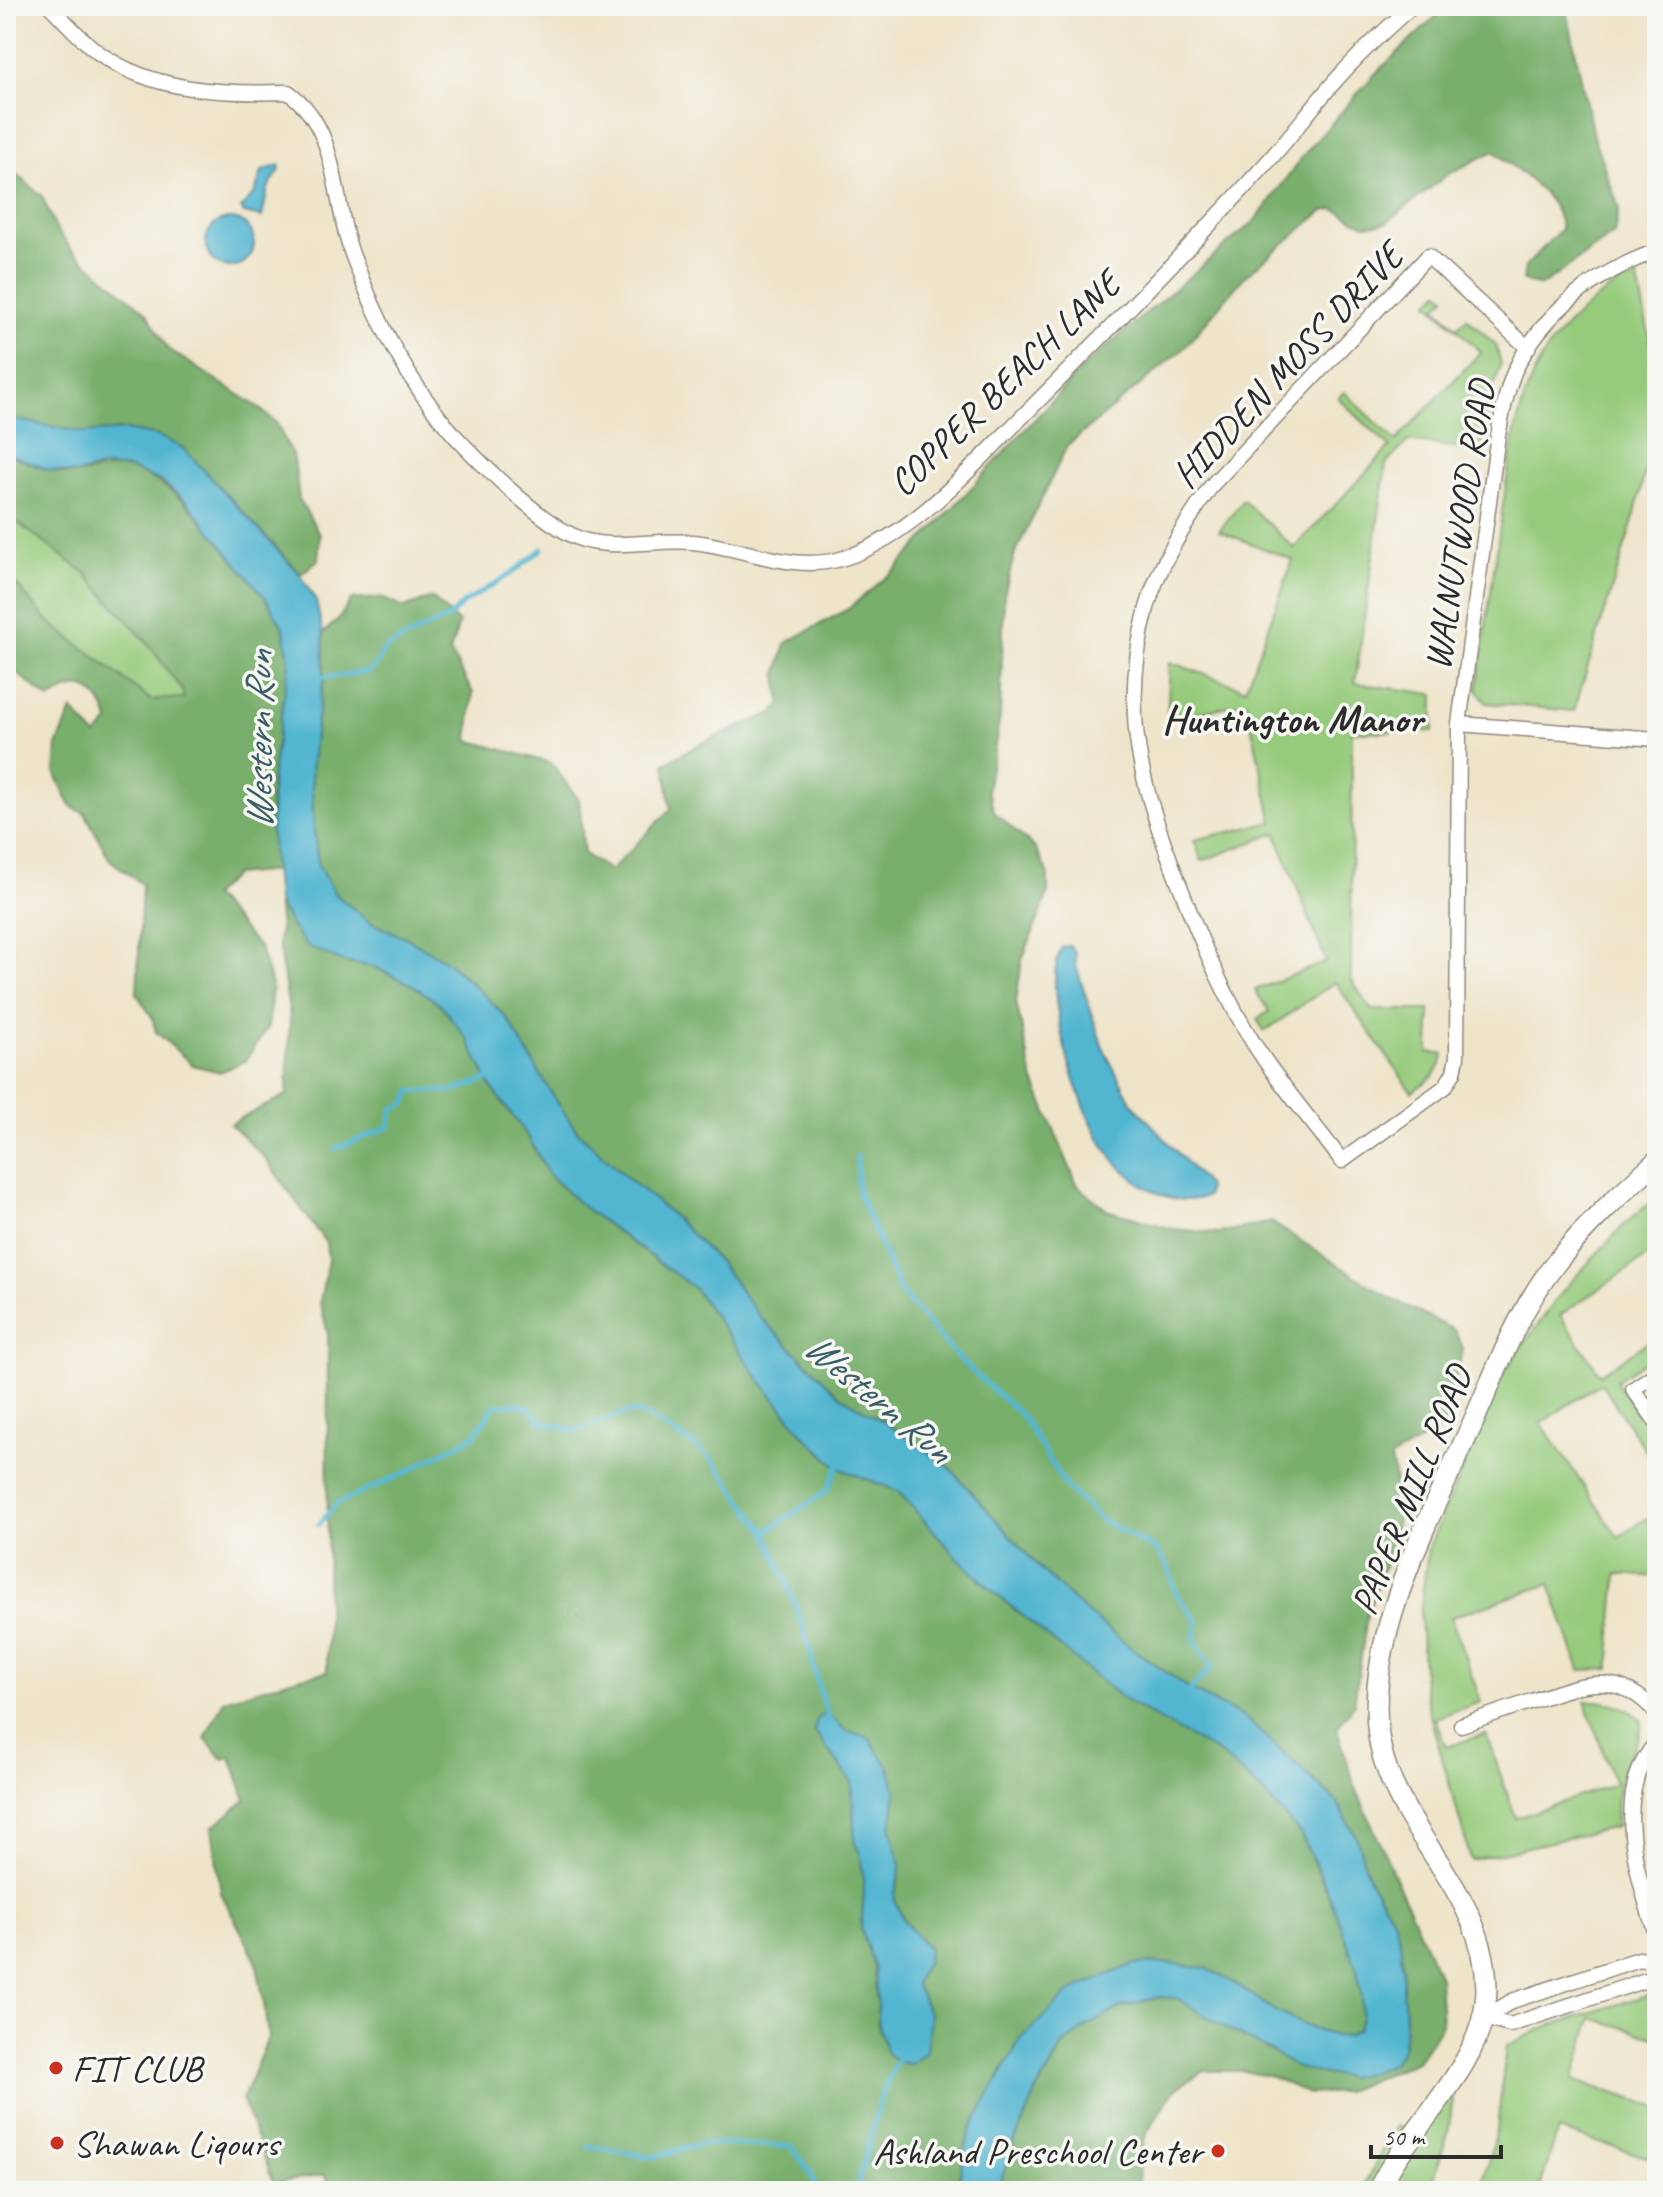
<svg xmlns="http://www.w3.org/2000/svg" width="1663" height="2197" viewBox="0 0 1663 2197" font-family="Caveat,sans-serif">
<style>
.green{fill:#96cb7c;stroke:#607b54;stroke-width:2}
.forest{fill:#78af6c;stroke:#526d4c;stroke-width:2;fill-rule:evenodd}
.water{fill:#53b6d1;stroke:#3f707e;stroke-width:2}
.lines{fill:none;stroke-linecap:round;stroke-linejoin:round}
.stream{stroke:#53b6d1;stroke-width:5}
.minor-casing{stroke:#8c887a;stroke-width:17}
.secondary-casing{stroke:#8c887a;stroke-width:23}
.minor{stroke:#fff;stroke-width:14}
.secondary{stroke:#fff;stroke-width:20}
.poi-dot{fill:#c8321e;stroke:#f6f6f2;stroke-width:3}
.labels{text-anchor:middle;stroke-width:7;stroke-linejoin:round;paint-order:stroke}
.street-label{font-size:38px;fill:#2b2b2b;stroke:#f6f6f2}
.poi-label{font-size:38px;fill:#2b2b2b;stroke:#f6f6f2;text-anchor:start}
.neighbourhood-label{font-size:40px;font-weight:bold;fill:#2b2b2b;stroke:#f6f6f2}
.water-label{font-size:40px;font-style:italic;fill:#395c65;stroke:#f6f6f2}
</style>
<rect width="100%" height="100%" fill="#f6f6f2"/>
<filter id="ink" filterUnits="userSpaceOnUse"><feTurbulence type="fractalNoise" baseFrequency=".0125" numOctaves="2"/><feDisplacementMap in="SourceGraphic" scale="16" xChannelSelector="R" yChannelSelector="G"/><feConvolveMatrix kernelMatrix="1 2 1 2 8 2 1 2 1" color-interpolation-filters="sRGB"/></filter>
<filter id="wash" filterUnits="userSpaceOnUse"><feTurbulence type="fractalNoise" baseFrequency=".006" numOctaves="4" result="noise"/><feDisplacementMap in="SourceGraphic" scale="32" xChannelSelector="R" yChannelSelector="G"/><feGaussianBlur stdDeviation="1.8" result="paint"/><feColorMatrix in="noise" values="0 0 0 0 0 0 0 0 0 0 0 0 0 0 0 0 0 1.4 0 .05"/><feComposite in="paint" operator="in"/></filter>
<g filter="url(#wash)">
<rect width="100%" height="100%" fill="#eee4c9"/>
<g class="green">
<path d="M 1637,275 L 1652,350 L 1648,458 L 1635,514 L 1574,711 L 1487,703 L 1477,690 C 1485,634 1493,577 1501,520 C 1517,410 1522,340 1627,279 L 1631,281 Z"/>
<path d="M 1440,291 L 1446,297 L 1436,307 L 1457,328 L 1467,318 L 1496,345 L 1501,364 L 1490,398 L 1482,451 L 1408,441 L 1386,464 L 1355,683 L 1434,694 L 1433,731 L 1352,732 L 1351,980 L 1372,1010 L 1430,1010 L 1429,1053 L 1444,1054 C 1441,1074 1427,1081 1412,1092 L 1335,982 L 1265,1031 L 1257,1020 L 1269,1011 L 1255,990 L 1326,962 L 1276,833 L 1202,861 L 1194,840 L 1273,822 L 1246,702 L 1167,720 L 1170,662 L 1245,689 L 1293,560 L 1219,531 L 1243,500 L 1294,548 L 1390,447 L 1338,398 L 1344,392 L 1396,441 L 1481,352 L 1429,303 Z"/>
<polygon points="6,514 85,573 145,640 184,691 185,698 151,700 48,621 6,573"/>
<path d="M 1657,1196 L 1657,1250 L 1560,1315 L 1600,1374 L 1657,1336 L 1657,1353 L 1616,1381 L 1657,1442 L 1657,1468 L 1601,1383 L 1541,1423 L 1618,1537 L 1657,1512 L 1657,1577 L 1617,1574 L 1609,1669 L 1580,1670 L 1550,1584 L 1451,1617 L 1481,1702 L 1435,1718 L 1446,1747 L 1486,1734 L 1516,1818 L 1615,1784 L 1585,1701 C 1608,1700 1626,1705 1642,1721 C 1642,1739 1629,1752 1623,1769 C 1616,1788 1616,1807 1616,1827 L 1471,1860 L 1431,1719 L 1424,1685 L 1420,1615 L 1428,1549 L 1498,1384 L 1515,1356 L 1565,1288 L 1623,1226 Z"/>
<polygon points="1650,1994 1657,1997 1657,2038 1592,2018 1573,2080 1657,2107 1657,2141 1649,2158 1558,2130 1539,2191 1480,2191 1497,2130 1506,2046 1545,2027"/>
<polygon points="1456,2079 1448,2133 1430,2191 1361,2191 1395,2126 1417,2134"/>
</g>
<g class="forest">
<path d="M 1447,6 L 1566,6 L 1593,136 L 1619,208 L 1614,234 L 1541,286 L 1523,281 L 1525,267 L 1561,229 C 1559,195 1519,173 1494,151 L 1448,174 L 1386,223 L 1365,225 L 1335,209 L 1323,211 L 1245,276 L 1183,349 L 1067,446 L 1014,556 L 1004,595 L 1000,717 L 987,790 L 995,813 L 1035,848 L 1048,874 L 1048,894 L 1022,960 L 1016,1002 L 1033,1079 L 1077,1185 L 1107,1210 L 1173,1229 L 1219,1233 L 1271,1222 L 1390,1298 L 1454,1330 L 1463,1348 L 1445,1427 L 1391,1458 L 1399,1504 L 1394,1537 L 1367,1615 L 1354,1705 L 1337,1728 L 1354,1784 L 1439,1977 L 1442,2025 L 1417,2061 L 1344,2092 L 1309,2094 L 1272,2077 L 1243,2071 L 1204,2071 L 1175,2089 L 1145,2136 L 1136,2191 L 998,2191 L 1011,2149 L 1037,2090 L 1063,2045 L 1086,2027 L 1121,2007 L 1159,1997 L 1177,1998 L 1217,2023 L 1271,2051 L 1295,2067 L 1393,2063 L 1403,2047 L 1405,2021 L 1401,1947 L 1395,1922 L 1369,1879 L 1357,1839 L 1338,1803 L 1245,1718 L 1193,1691 L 1134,1650 L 1086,1612 L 1042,1571 L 948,1466 L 886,1423 L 840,1396 L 760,1317 L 718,1261 L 670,1213 L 624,1175 L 577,1131 L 553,1096 L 507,1018 L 483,994 L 449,963 L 407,938 L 371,923 L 335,894 L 318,865 L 314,830 L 311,772 L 316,724 L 324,677 L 323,633 L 338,620 L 351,600 L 382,598 L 404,608 L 432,598 L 459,623 L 450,652 L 473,693 L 468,740 L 551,763 L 579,800 L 584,854 L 610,871 L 671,809 L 665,763 L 704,742 L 773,713 L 781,704 L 777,675 L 786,643 L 848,609 L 896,569 L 1086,364 L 1256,220 L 1303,156 L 1373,76 Z"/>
<polygon points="6,165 42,196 56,229 73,251 147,313 168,349 258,407 277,424 294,459 299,499 320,535 318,560 301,574 183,448 158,436 125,430 85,433 6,418"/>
<path d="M 6,453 C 28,462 52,475 76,474 C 97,473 115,463 136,471 C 174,486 197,514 223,545 C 244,569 271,598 283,629 C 301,674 277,728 272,773 C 268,805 272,839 276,871 L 234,875 L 212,896 L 260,948 L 272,987 L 268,1027 L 245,1061 L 220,1072 L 193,1065 L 156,1032 L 152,1017 L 137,994 L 142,884 L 110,860 L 85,813 L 73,808 L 66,797 L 55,772 L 57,746 L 72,710 L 96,736 L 109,722 C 106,707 93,684 74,688 C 66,689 56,695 49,699 L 6,664 L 6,573 L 48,621 L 151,700 L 184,698 L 183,691 L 145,640 L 85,573 L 6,514 Z"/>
<path d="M 277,901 L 292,927 L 343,962 L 374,967 L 413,985 L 442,1006 L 468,1040 L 490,1085 L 529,1138 L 549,1175 L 582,1206 L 695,1289 L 766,1388 L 805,1436 L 838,1468 L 898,1491 L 957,1557 L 995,1593 L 1123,1699 L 1220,1754 L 1258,1787 L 1300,1833 L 1345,1930 L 1357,1969 L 1362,1997 L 1361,2018 L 1357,2030 L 1347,2036 L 1335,2036 L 1312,2029 L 1275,2011 L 1239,1986 L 1206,1968 L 1021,2039 L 970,2130 L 956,2191 L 332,2191 L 325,2175 L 274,2183 L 242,2100 L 268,2038 L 264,2002 L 256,1960 L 221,1893 L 212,1827 L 246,1800 L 231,1757 L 223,1759 L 205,1738 L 224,1700 L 301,1677 L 327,1672 L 328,1334 L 320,1302 L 328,1259 L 326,1243 L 264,1157 L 230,1124 L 287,1095 L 290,1016 L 278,942 L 280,928 ZM 827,1713 L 896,1791 L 891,1829 L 901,1866 L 894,1900 L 904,1921 L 928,1948 L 927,1961 L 915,1983 L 930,2016 L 926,2052 L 910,2064 L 879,2029 L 874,1966 L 861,1929 L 864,1892 L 861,1855 L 855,1844 L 852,1782 L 814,1731 Z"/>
</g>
<g class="water">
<polygon points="279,165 280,170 268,188 262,217 244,213 241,208 255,193 262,171"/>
<circle cx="230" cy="243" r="24"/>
<polygon points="6,418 85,433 125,430 158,436 183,448 201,467 300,574 316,601 323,633 324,677 316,724 311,772 314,830 318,865 335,894 371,923 407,938 449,963 483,994 507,1018 553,1096 577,1131 624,1175 670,1213 718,1261 760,1317 840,1396 886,1423 948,1466 1042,1571 1086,1612 1134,1650 1193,1691 1245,1718 1338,1803 1357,1839 1369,1879 1395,1922 1401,1947 1405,2021 1403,2047 1393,2063 1375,2071 1349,2077 1321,2074 1295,2067 1271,2051 1217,2023 1177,1998 1159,1997 1121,2007 1086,2027 1063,2045 1037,2090 1011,2149 998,2191 956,2191 970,2130 1021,2039 1071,1991 1134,1964 1170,1963 1206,1968 1239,1986 1275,2011 1312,2029 1335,2036 1347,2036 1357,2030 1361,2018 1362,1997 1357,1969 1325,1884 1300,1833 1258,1787 1220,1754 1123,1699 996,1594 957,1557 898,1491 838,1468 805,1436 766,1388 695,1289 582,1206 549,1175 529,1138 490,1085 468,1040 442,1006 413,985 374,967 343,962 307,946 292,927 277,901 271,833 272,775 289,662 284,629 267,600 187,502 161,481 131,469 104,467 76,474 49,470 6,453"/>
<path d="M 1070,946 L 1075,953 L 1076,966 L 1103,1048 L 1132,1103 L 1208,1186 L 1207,1196 C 1172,1210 1132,1183 1111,1156 C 1082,1120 1038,989 1062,947 Z"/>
<polygon points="827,1713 845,1730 868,1737 889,1767 896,1791 891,1829 901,1865 894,1900 904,1921 928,1948 927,1961 915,1983 930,2016 926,2052 911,2064 897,2062 887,2053 879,2029 874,1966 861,1929 864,1892 861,1855 855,1844 852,1782 814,1731 817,1719"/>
</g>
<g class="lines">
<g class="stream">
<polyline points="318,678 368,672 378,663 383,651 395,643 449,617 464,603 515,571 542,549"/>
<polyline points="335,1149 389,1127 393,1109 405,1104 412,1091 452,1091 492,1078"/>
<polyline points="857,1156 858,1192 901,1293 960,1360 1022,1416 1067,1488 1101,1520 1155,1549 1168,1566 1176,1593 1198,1622 1194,1640 1212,1667 1188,1693"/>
<polyline points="319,1524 336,1504 403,1474 474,1436 495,1405 520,1404 531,1409 540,1421 576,1431 621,1414 633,1412 645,1415 696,1446 714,1462 766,1532 827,1491 840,1462"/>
<path d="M 766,1532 C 782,1569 797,1606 808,1644 C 816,1668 817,1693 829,1716"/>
<polyline points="588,2146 652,2157 702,2144 791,2146 810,2172 818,2191"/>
<polyline points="856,2191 882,2094 899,2057"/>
</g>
</g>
</g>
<g filter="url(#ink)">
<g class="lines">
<defs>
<g id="minor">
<path d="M 50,6 C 66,22 81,40 99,53 C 153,92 224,94 288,92 C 340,129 332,199 352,254 C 377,321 407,382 455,436 C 482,465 550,532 587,541 C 621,549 658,539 693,542 C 744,547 793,574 844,558 C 911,537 972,467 1021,418 C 1103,336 1185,253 1263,167 C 1289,139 1311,108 1336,80 C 1360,53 1386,29 1412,6"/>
<path d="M 1528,348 L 1428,256 L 1212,485 C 1186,523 1159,563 1147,608 C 1118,716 1143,791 1182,891 C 1202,945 1224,995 1254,1044 C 1280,1085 1313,1122 1342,1161 L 1445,1087 L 1454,1072 L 1457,1057 L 1459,724 L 1498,435 C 1503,413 1506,389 1516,368 C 1545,310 1597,272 1657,251"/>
<polyline points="1459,724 1657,739"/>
<polyline points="1657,1373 1633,1389 1657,1423"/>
<path d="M 1461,1725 C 1485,1717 1508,1709 1532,1701 C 1581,1684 1619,1668 1657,1714"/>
<path d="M 1657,1742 C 1610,1792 1638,1881 1657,1937"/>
<polyline points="1484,2018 1512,2001 1639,1959 1657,1962"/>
<polyline points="1484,2018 1510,2025 1649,1979 1657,1971"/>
<polyline points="1653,2191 1657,2182"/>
</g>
<path id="secondary" d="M 1378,2191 C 1407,2127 1481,2070 1486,1998 C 1493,1904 1407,1842 1383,1757 C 1354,1655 1430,1517 1472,1425 C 1496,1371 1518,1311 1555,1264 C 1585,1226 1621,1193 1657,1161"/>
</defs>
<use href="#minor" class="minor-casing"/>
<use href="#secondary" class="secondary-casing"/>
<use href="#minor" class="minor"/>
<use href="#secondary" class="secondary"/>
</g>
</g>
<g class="poi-dot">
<circle cx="56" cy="2068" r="8"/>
<circle cx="57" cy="2143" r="8"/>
<circle cx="1218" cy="2151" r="8"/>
</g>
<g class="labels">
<g class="street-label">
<text transform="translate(1287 365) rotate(-47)" y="13">HIDDEN MOSS DRIVE</text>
<text transform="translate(1004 383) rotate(-44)" y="13">COPPER BEACH LANE</text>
<text transform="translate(1459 525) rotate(-81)" y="13">WALNUTWOOD ROAD</text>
<text transform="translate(1411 1490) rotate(-68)" y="13">PAPER MILL ROAD</text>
</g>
<g class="poi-label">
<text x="72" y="2081">FIT CLUB</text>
<text x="73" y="2156">Shawan Liqours</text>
<text x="1202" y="2164" text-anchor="end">Ashland Preschool Center</text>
</g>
<g class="neighbourhood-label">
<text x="1292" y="732">Huntington Manor</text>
</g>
<g class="water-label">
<text transform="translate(258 740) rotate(-90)" y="14">Western Run</text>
<text transform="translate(879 1397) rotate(40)" y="14">Western Run</text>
</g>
</g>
<rect width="1663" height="2197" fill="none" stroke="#f6f6f2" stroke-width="32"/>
<path d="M1371 2145v12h130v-12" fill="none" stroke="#2b2b2b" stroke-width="4"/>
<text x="1383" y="2145" font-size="24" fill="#2b2b2b" stroke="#f6f6f2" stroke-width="6" paint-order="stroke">50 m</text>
</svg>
